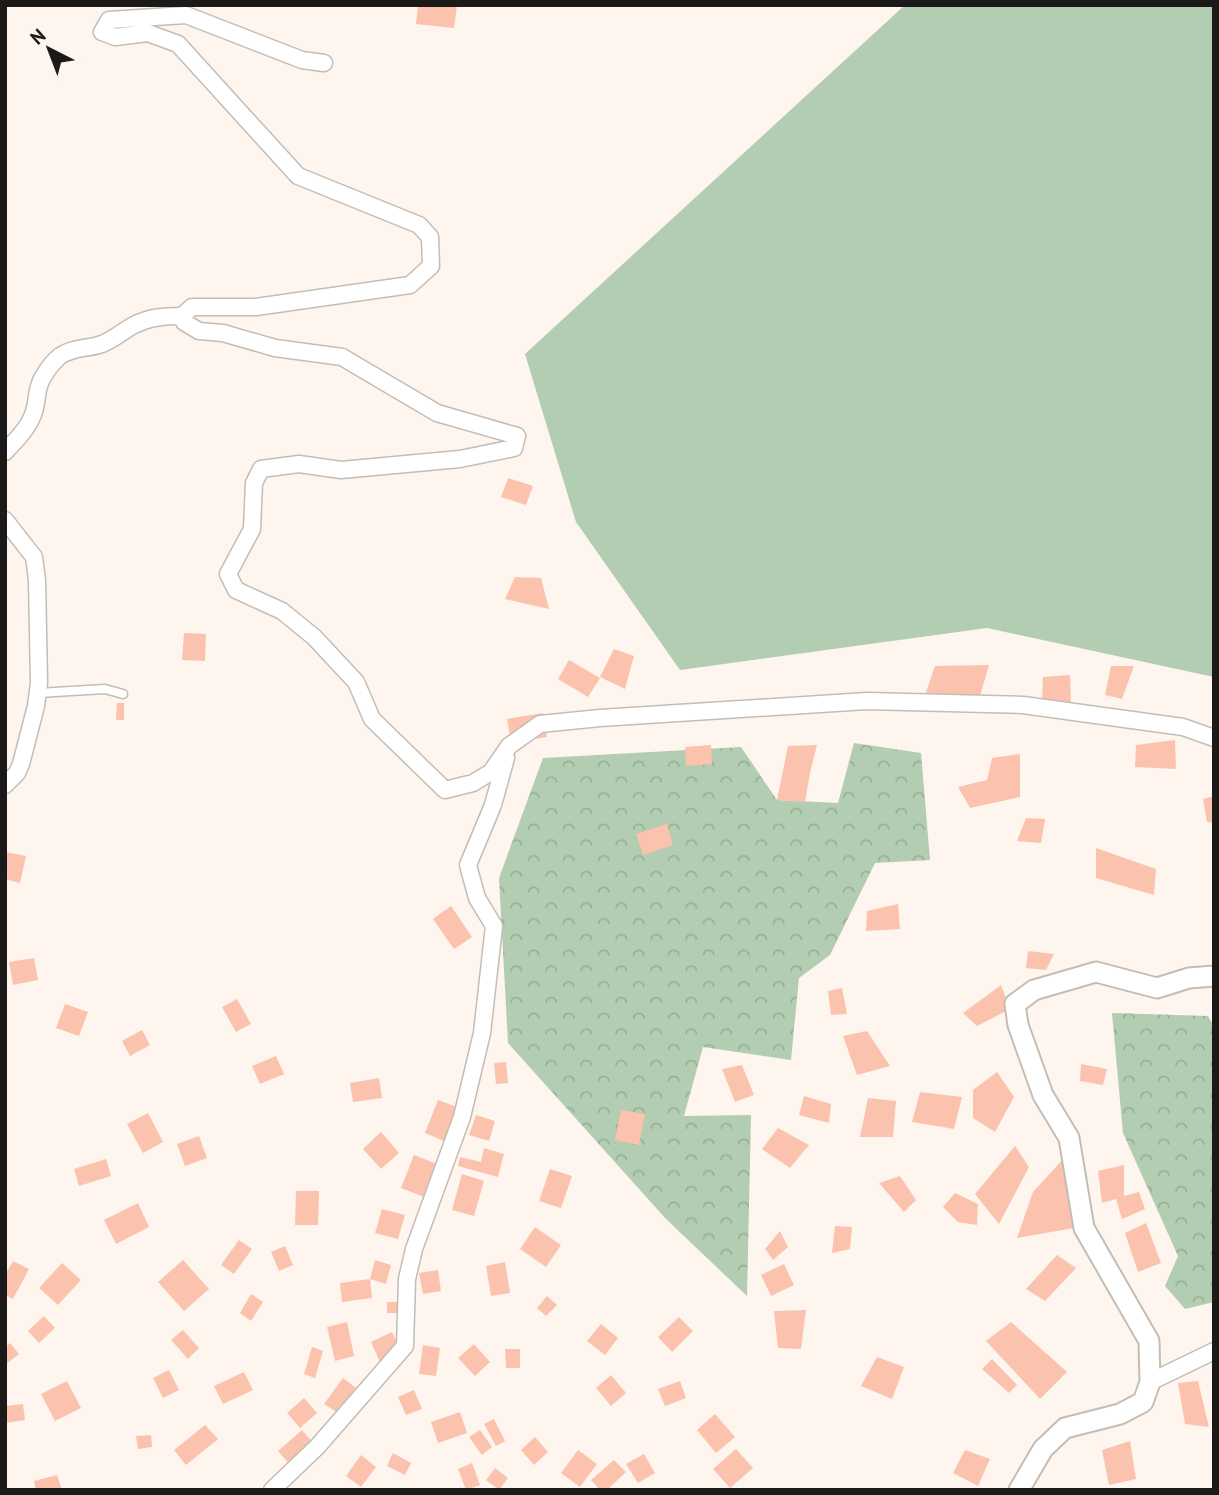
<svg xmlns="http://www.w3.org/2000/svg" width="1219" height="1495" viewBox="0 0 1219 1495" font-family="'PT Sans',sans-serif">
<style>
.green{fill:#b2cdb2}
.forest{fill:url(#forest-crowns)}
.building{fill:#fbc3ad}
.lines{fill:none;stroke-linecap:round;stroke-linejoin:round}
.service-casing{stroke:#c4bdb6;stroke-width:11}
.minor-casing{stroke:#c4bdb6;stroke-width:19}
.tertiary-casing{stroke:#c4bdb6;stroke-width:23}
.service{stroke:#fff;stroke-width:8}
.minor{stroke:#fff;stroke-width:16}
.tertiary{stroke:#fff;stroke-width:19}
</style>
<defs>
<pattern id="forest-crowns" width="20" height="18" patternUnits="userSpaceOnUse" patternTransform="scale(1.75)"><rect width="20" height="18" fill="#b2cdb2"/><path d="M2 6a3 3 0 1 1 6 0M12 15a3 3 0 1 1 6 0" fill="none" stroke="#98af98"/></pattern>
</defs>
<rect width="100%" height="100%" fill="#fdf5ee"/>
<polygon class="green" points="905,5 1214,5 1214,677 987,628 680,670 576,522 525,354"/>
<g class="forest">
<polygon points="854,743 921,753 930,860 875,863 830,955 799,978 791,1060 703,1047 684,1116 751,1115 747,1296 666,1219 508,1043 499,878 543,758 741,747 777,800 838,803"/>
<polygon points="1112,1013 1208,1016 1214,1026 1214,1302 1185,1309 1165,1286 1178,1256 1123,1133"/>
</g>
<g class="building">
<polygon points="418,5 457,5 454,28 416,24"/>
<polygon points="508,478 533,486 526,505 501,497"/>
<polygon points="515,577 541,578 549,609 505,599"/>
<polygon points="184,633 206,634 205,661 182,660"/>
<polygon points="614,649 634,656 625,689 600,677"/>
<polygon points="569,660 600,678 588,697 558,679"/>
<polygon points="989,665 980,696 925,695 935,666"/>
<polygon points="1111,666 1134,666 1122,699 1105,695"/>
<polygon points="1070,675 1071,704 1042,700 1043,677"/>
<polygon points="117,703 124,703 124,720 116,720"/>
<polygon points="543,713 547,737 511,743 507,719"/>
<polygon points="1175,740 1176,769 1135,767 1136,745"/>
<polygon points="711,745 712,764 686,766 685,747"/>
<polygon points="817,745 810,773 805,802 777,800 788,746"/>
<polygon points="1020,754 1020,797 970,808 958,787 987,780 992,758"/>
<polygon points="1214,796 1214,823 1207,822 1203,799"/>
<polygon points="1026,818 1045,819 1041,843 1017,841"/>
<polygon points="667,824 673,845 643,855 636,834"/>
<polygon points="1096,848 1156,869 1154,895 1096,878"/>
<polygon points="5,852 26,856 20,883 5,879"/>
<polygon points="898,904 900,929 866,931 867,911"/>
<polygon points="451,906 472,937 454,949 433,919"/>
<polygon points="1028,951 1054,954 1046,970 1026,968"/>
<polygon points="34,958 38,980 13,985 9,962"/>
<polygon points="1001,985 1010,1009 977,1026 963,1013"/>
<polygon points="842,988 847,1014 831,1015 828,991"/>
<polygon points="237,999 251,1024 236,1032 222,1007"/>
<polygon points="65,1004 88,1012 79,1036 56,1028"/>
<polygon points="142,1030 150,1045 130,1056 122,1041"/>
<polygon points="867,1031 890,1066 857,1075 843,1036"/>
<polygon points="276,1056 284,1074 260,1084 252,1066"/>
<polygon points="506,1062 508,1083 496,1084 494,1063"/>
<polygon points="1081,1064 1107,1069 1103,1085 1080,1081"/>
<polygon points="742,1065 754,1095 735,1102 722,1069"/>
<polygon points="997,1072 1014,1097 995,1132 973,1118 973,1090"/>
<polygon points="379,1078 382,1098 353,1102 350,1083"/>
<polygon points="920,1092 962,1097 954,1129 912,1122"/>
<polygon points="804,1096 831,1104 829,1123 799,1115"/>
<polygon points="868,1098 896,1101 893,1137 860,1137"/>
<polygon points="438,1100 465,1110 451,1144 425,1133"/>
<polygon points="621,1110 645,1114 639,1145 615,1140"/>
<polygon points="148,1113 163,1142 143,1153 127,1124"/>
<polygon points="476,1115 495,1121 489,1141 469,1135"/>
<polygon points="778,1128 809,1145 790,1168 762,1149"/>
<polygon points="381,1132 399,1153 381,1169 363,1149"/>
<polygon points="199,1136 207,1158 185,1166 177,1144"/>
<polygon points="1015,1146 1029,1167 999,1224 975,1194"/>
<polygon points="484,1148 504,1154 498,1177 458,1166 460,1157 481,1162"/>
<polygon points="414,1155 440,1165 427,1198 401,1188"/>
<polygon points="1065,1157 1074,1228 1017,1238 1033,1192"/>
<polygon points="106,1159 111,1176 79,1186 74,1169"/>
<polygon points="1124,1165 1124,1196 1139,1192 1145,1209 1122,1219 1116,1199 1102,1203 1098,1171"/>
<polygon points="550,1169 572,1176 561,1208 539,1201"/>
<polygon points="462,1174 484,1181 474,1216 452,1210"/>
<polygon points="900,1176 916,1200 904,1212 879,1183"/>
<polygon points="296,1191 319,1191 318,1225 295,1225"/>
<polygon points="955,1193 978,1204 977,1225 958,1222 943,1207"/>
<polygon points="138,1203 149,1227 116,1244 104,1220"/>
<polygon points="382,1209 405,1215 398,1239 375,1233"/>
<polygon points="1146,1223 1161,1263 1138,1272 1125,1233"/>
<polygon points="835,1226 852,1227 850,1249 832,1253"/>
<polygon points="535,1227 561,1245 546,1267 520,1249"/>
<polygon points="780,1231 788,1247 773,1260 765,1249"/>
<polygon points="239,1240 252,1249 234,1274 221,1265"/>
<polygon points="285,1246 293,1265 279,1271 271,1252"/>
<polygon points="1057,1255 1076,1268 1045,1301 1026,1289"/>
<polygon points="183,1260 209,1289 184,1311 158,1282"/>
<polygon points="375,1260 391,1265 386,1284 370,1279"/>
<polygon points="13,1261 29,1269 13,1299 5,1295 5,1275"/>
<polygon points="505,1262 510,1293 491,1296 486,1266"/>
<polygon points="62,1263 81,1280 58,1305 39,1288"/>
<polygon points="784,1264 794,1285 771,1296 761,1275"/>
<polygon points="438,1270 441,1291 423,1294 419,1273"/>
<polygon points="370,1279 372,1298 342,1302 340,1283"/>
<polygon points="251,1294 263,1302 251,1321 240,1313"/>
<polygon points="547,1296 557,1305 546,1316 537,1308"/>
<rect x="387" y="1302" width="16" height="11"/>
<polygon points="806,1310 801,1349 778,1348 774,1311"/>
<polygon points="44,1316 55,1328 39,1343 28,1331"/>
<polygon points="679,1317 693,1331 672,1352 658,1337"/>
<polygon points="347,1322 354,1356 335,1361 327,1327"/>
<polygon points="1011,1322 1067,1372 1040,1399 986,1341"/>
<polygon points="601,1324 618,1338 605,1355 587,1341"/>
<polygon points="183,1330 199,1348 188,1359 171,1340"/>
<polygon points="392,1332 401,1352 380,1362 371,1342"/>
<polygon points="10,1343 19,1354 5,1365 5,1347"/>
<polygon points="474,1344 490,1362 475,1376 458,1358"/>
<polygon points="423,1345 440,1348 436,1376 419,1374"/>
<polygon points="312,1347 323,1351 315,1378 304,1374"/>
<polygon points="505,1349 520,1349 520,1368 506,1368"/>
<polygon points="877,1357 904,1367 892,1399 861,1386"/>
<polygon points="992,1359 1017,1385 1009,1393 982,1369"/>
<polygon points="169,1370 179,1390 163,1398 153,1378"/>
<polygon points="244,1372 253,1390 223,1404 214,1386"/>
<polygon points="611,1375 626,1393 611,1406 596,1388"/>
<polygon points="343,1378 356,1388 338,1413 324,1404"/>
<polygon points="67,1381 81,1408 55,1421 41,1394"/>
<polygon points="680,1381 686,1398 665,1406 658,1389"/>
<polygon points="1198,1381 1209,1427 1185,1424 1178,1383"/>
<polygon points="414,1390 422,1409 406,1415 398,1397"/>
<polygon points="304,1398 317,1413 300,1428 287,1413"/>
<polygon points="23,1404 25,1420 6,1423 5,1406"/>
<polygon points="460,1412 467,1433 438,1443 431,1422"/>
<polygon points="715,1414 735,1437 716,1453 697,1430"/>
<polygon points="494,1419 505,1441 496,1446 484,1424"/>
<polygon points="205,1425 218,1439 186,1465 174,1450"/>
<polygon points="302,1430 314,1444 290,1465 278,1451"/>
<polygon points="480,1430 492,1447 482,1455 469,1437"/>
<polygon points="151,1435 152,1447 138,1449 136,1436"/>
<polygon points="535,1437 548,1452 534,1465 521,1450"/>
<polygon points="1130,1441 1136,1479 1109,1485 1102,1450"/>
<polygon points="736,1449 753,1468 730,1488 713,1469"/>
<polygon points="578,1450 597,1464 580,1487 561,1473"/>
<polygon points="965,1450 990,1459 978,1486 953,1473"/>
<polygon points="393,1453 411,1463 405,1475 387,1466"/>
<polygon points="644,1454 655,1473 638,1483 626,1464"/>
<polygon points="361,1455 376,1467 361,1487 346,1476"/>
<polygon points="614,1460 626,1472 607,1490 600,1490 591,1480"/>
<polygon points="472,1463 480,1485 466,1490 458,1469"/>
<polygon points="495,1468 508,1478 499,1490 486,1480"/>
<polygon points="57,1475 62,1490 36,1490 34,1481"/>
</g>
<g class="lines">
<defs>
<polyline id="service" points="38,693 105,689 123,694"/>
<g id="minor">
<polyline points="324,63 302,60 186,15 109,20 102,32 115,37 148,33 178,44 298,176 419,225 430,237 431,266 410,285 256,307 192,307 182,316 184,322 199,331 223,333 275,348 342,357 437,413 517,436 514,448 460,459 341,470 299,464 261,469 254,483 252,529 228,574 236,590 282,611 314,637 356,682 372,719 445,790 473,783 491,772 509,746 540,724 600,718 867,701 1023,705 1183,727 1214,738"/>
<path d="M 5,452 C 17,439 31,426 35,408 C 38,396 36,388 43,377 C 47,370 54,361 60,356 C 73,347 88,349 102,344 C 114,339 123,331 134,325 C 150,317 165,316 182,316"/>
<polyline points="5,520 34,557 37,580 39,683 36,706 21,764 17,773 5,785"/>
<polyline points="1150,1382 1214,1351"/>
<polyline points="272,1490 317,1447 405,1346 407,1279 414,1249 462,1117 482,1033 494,926 477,898 468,865 493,805 506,758"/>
</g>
<polyline id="tertiary" points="1019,1490 1043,1449 1065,1428 1120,1414 1143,1402 1150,1382 1149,1341 1084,1228 1069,1138 1043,1095 1018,1025 1015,1004 1034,990 1096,972 1157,988 1189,978 1214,976"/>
</defs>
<use href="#service" class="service-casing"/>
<use href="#minor" class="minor-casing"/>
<use href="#tertiary" class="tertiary-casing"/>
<use href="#service" class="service"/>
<use href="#minor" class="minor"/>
<use href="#tertiary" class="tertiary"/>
</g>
<rect width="1219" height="1495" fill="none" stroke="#1c1a18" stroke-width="14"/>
<g transform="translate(49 49) rotate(318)" stroke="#fdf5ee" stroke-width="5" paint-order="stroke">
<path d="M0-5L12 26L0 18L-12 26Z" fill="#1c1a18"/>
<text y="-10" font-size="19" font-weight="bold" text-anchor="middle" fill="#1c1a18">N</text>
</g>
</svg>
